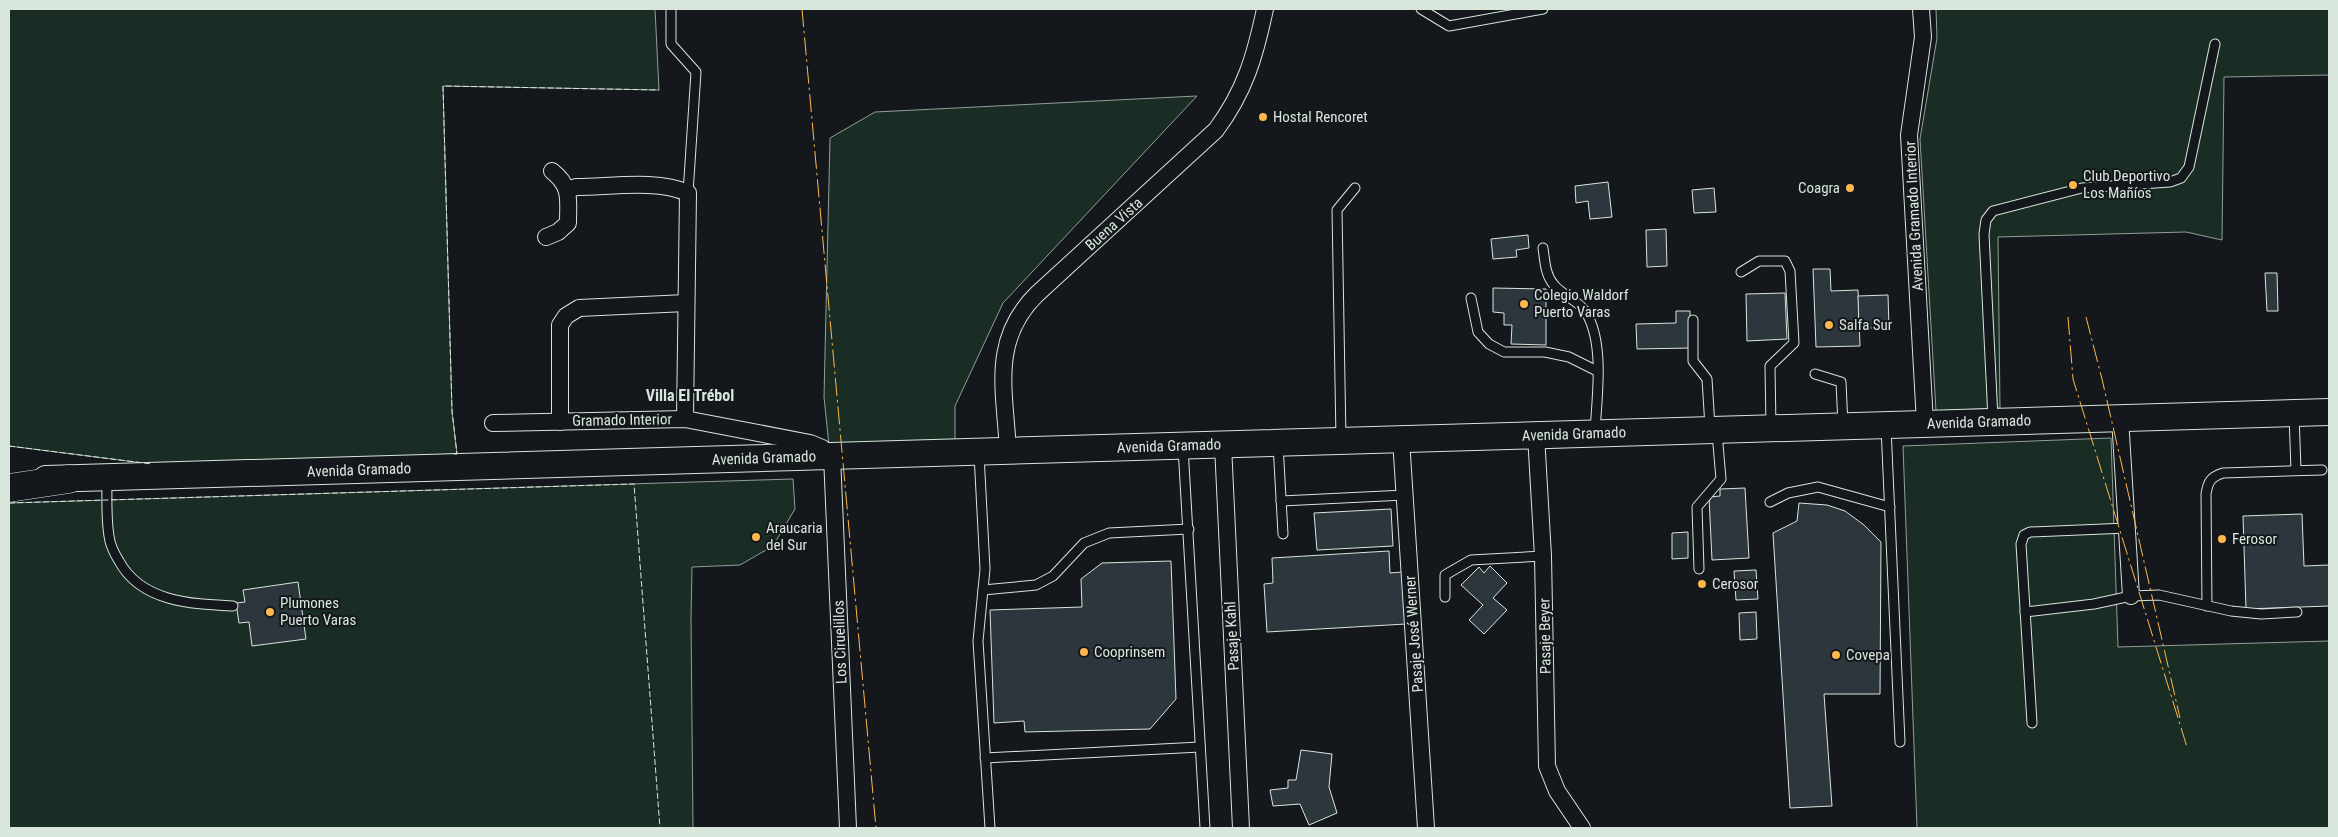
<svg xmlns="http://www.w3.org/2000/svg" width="2338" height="837" viewBox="0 0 2338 837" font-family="'Roboto Condensed',sans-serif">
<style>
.green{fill:#1a2d24;stroke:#939e99}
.building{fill:#2c363c;stroke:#d8e6dc}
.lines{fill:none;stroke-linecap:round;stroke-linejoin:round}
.service-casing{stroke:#d8e6dc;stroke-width:11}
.minor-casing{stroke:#d8e6dc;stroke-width:18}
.primary-casing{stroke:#d8e6dc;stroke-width:28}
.motorway-casing{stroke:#d8e6dc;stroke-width:29}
.service{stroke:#14181c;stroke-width:9}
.minor{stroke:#14181c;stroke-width:16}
.primary{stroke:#14181c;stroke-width:26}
.motorway{stroke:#14181c;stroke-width:28}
.fence{stroke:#d8e6dc;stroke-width:1;stroke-dasharray:6 2.5;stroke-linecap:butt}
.power{stroke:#ffb74d;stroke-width:1;stroke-dasharray:18 4 2.5 4;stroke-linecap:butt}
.poi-dot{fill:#ffb74d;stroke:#14181c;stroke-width:2}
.labels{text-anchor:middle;stroke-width:4;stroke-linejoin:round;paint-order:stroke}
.poi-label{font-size:15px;fill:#d8e6dc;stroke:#14181c;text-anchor:start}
.street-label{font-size:15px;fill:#d8e6dc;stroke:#14181c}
.neighbourhood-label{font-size:16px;font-weight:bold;fill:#d8e6dc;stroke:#14181c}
</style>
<rect width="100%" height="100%" fill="#14181c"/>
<g class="green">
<polygon points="9,9 655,9 659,90 443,86 452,411 457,454 166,466 9,446"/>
<polygon points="1936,9 2329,9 2329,75 2224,77 2222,240 2186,232 1998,237 2000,408 1936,411 1920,139 1937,38"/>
<polygon points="1197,96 1003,303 955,406 955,442 829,445 824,397 830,138 875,112"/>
<polygon points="2111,438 2118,647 2329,641 2329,828 1917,828 1903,446"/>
<polygon points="793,479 795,509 773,546 740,565 692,567 691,618 693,828 9,828 9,503"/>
</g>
<g class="building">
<polygon points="1608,182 1612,217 1590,219 1588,201 1576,203 1575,186"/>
<polygon points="1714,188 1716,212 1694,213 1692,190"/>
<polygon points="1666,229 1667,266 1647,267 1646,230"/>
<polygon points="1528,235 1529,248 1516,250 1517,257 1493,259 1491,239"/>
<polygon points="1813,269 1830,269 1831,291 1858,290 1860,346 1816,347"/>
<polygon points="2265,273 2277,273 2278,311 2267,311"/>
<polygon points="1493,288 1546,289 1546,345 1511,344 1512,325 1504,325 1504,313 1493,312"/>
<polygon points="1785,293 1787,339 1747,341 1746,294"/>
<polygon points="1888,295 1889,328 1859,328 1858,296"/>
<polygon points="1676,311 1690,311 1691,348 1637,349 1636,324 1676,323"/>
<polygon points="1745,488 1749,558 1712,560 1709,497 1720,496 1720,489"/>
<polygon points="1799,503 1827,505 1845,511 1864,525 1881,542 1880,694 1824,694 1832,806 1790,808 1773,533 1797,521"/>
<polygon points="1391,509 1393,546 1317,550 1314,513"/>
<polygon points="2302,514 2304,566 2329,565 2329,606 2246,609 2243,516"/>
<polygon points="1688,532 1688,558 1672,559 1672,533"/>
<polygon points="1389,551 1390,573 1402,572 1406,624 1267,632 1264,584 1273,583 1272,558"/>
<polygon points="1171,561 1176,699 1150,729 1025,732 1024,721 994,723 990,610 1082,607 1081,579 1102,563"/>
<polygon points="1490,566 1507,583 1493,598 1507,610 1484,634 1469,620 1483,605 1461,585 1479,567 1484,573"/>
<polygon points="1756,570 1758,599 1736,600 1734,571"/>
<polygon points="298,582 306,639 252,646 249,622 239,623 236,603 245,602 243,590"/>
<polygon points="1756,612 1757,639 1740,640 1739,613"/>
<polygon points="1301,750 1332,754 1329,787 1337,813 1309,825 1300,804 1273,806 1270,790 1288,788 1288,780 1296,780"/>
</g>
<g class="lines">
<defs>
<g id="service">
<polyline points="671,9 671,44 696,72 688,193"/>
<polyline points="1421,9 1449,26 1543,9"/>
<path d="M 1543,248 C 1545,261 1545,275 1554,285 C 1564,297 1581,301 1588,316 C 1604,347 1597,397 1595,431"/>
<polyline points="1741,272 1759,261 1785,261 1790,271 1794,343 1770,366 1771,427"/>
<polyline points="1471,298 1478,332 1489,344 1504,352 1545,352 1569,357 1597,371"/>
<polyline points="1693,320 1693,361 1707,379 1710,427"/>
<polyline points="1815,374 1841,382 1843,425"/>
<polyline points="2294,415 2296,470"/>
<polyline points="1993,419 1984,234 1986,220 1993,211 2082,188 2170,182 2181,178 2189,167 2215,44"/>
<polyline points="1886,427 1900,742"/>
<polyline points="1341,439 1337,210 1355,188"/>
<polyline points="1278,444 1283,534"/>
<polyline points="1183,447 1205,828"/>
<polyline points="979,454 985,569 978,641 990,828"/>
<path d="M 107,479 C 107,497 106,518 109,536 C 110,545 114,553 119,561 C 141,602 191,604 233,606"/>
<polyline points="1281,501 1405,495"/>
<polyline points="1770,502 1788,493 1818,487 1890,507"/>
<polyline points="1699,569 1697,507 1721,479 1717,433"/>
<polyline points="983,590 1036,585 1053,576 1084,543 1109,533 1189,529"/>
<polyline points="1445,597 1445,575 1471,560 1543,556"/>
<path d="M 2207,606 L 2206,494 C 2208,481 2211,477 2223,473 L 2322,470"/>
<polyline points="2025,612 2094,604 2131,596 2159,595 2231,611 2261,614 2297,612"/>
<polyline points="2032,723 2021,544 2024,535 2030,532 2127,528"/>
<polyline points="985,758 1200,747"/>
</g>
<g id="minor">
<polyline points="1921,9 1923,37 1909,135 1925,423"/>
<path d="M 568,190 L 576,187 C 610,187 657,179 688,193 L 685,419"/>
<path d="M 546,237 L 558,232 L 568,223 C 568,199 572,187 552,171"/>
<polyline points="2120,418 2131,596"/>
<polyline points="560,422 560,325 566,316 579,308 686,303"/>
<polyline points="493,423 685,419 810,443 822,448 832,456 848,828"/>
<polyline points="1536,435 1543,556 1547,766 1557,791 1582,828"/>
<polyline points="1401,439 1426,828"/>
<polyline points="1223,445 1241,828"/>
<path d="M 1008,451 C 1005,391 990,340 1037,294 L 1216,130 C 1245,91 1255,56 1265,9"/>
</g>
<polyline id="primary" points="46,479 2329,412"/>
<polyline id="motorway" points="9,488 69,479"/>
</defs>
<use href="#service" class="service-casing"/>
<use href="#minor" class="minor-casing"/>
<use href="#primary" class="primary-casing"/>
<use href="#motorway" class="motorway-casing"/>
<use href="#service" class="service"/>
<use href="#minor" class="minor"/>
<use href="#primary" class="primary"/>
<use href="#motorway" class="motorway"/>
<g class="fence">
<polyline points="9,446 152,464"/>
<polyline points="454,454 457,454 452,411 443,86 659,90"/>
<polyline points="9,503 634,484 660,828"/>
</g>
<g class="power">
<polyline points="802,9 876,828"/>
<polyline points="2068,317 2073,379 2187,747"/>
<polyline points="2086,317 2102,379 2180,718"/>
</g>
</g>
<g class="poi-dot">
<circle cx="1263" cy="117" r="5"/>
<circle cx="2073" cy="185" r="5"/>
<circle cx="1850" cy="188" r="5"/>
<circle cx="1524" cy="304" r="5"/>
<circle cx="1829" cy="325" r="5"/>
<circle cx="756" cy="537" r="5"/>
<circle cx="2222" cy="539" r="5"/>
<circle cx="1702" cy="584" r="5"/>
<circle cx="270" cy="612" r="5"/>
<circle cx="1084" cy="652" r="5"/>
<circle cx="1836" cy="655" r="5"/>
</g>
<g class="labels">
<g class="poi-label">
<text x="1273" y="122">Hostal Rencoret</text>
<text x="2083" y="181">Club Deportivo<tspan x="2083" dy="17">Los Mañíos</tspan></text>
<text x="1840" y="193" text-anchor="end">Coagra</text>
<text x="1534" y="300">Colegio Waldorf<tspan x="1534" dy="17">Puerto Varas</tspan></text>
<text x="1839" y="330">Salfa Sur</text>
<text x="766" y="533">Araucaria<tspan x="766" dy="17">del Sur</tspan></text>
<text x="2232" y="544">Ferosor</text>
<text x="1712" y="589">Cerosor</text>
<text x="280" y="608">Plumones<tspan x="280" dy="17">Puerto Varas</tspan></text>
<text x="1094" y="657">Cooprinsem</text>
<text x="1846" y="660">Covepa</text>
</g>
<g class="street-label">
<text transform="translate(1914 216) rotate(-93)" y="5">Avenida Gramado Interior</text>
<text transform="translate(1114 224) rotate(-42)" y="5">Buena Vista</text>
<text transform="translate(622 420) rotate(-1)" y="5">Gramado Interior</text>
<text transform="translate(1979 422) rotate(-2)" y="5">Avenida Gramado</text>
<text transform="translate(1574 434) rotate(-2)" y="5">Avenida Gramado</text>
<text transform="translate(1169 446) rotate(-2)" y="5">Avenida Gramado</text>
<text transform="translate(764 458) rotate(-2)" y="5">Avenida Gramado</text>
<text transform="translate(359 470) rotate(-2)" y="5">Avenida Gramado</text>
<text transform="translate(1414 634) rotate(-94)" y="5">Pasaje José Werner</text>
<text transform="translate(1232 636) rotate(-93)" y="5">Pasaje Kahl</text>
<text transform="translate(1545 636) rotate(-91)" y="5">Pasaje Beyer</text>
<text transform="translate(840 642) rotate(-92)" y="5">Los Ciruelillos</text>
</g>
<g class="neighbourhood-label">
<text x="690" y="401">Villa El Trébol</text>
</g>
</g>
<rect width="2338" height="837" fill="none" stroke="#d8e6dc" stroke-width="20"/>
</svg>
